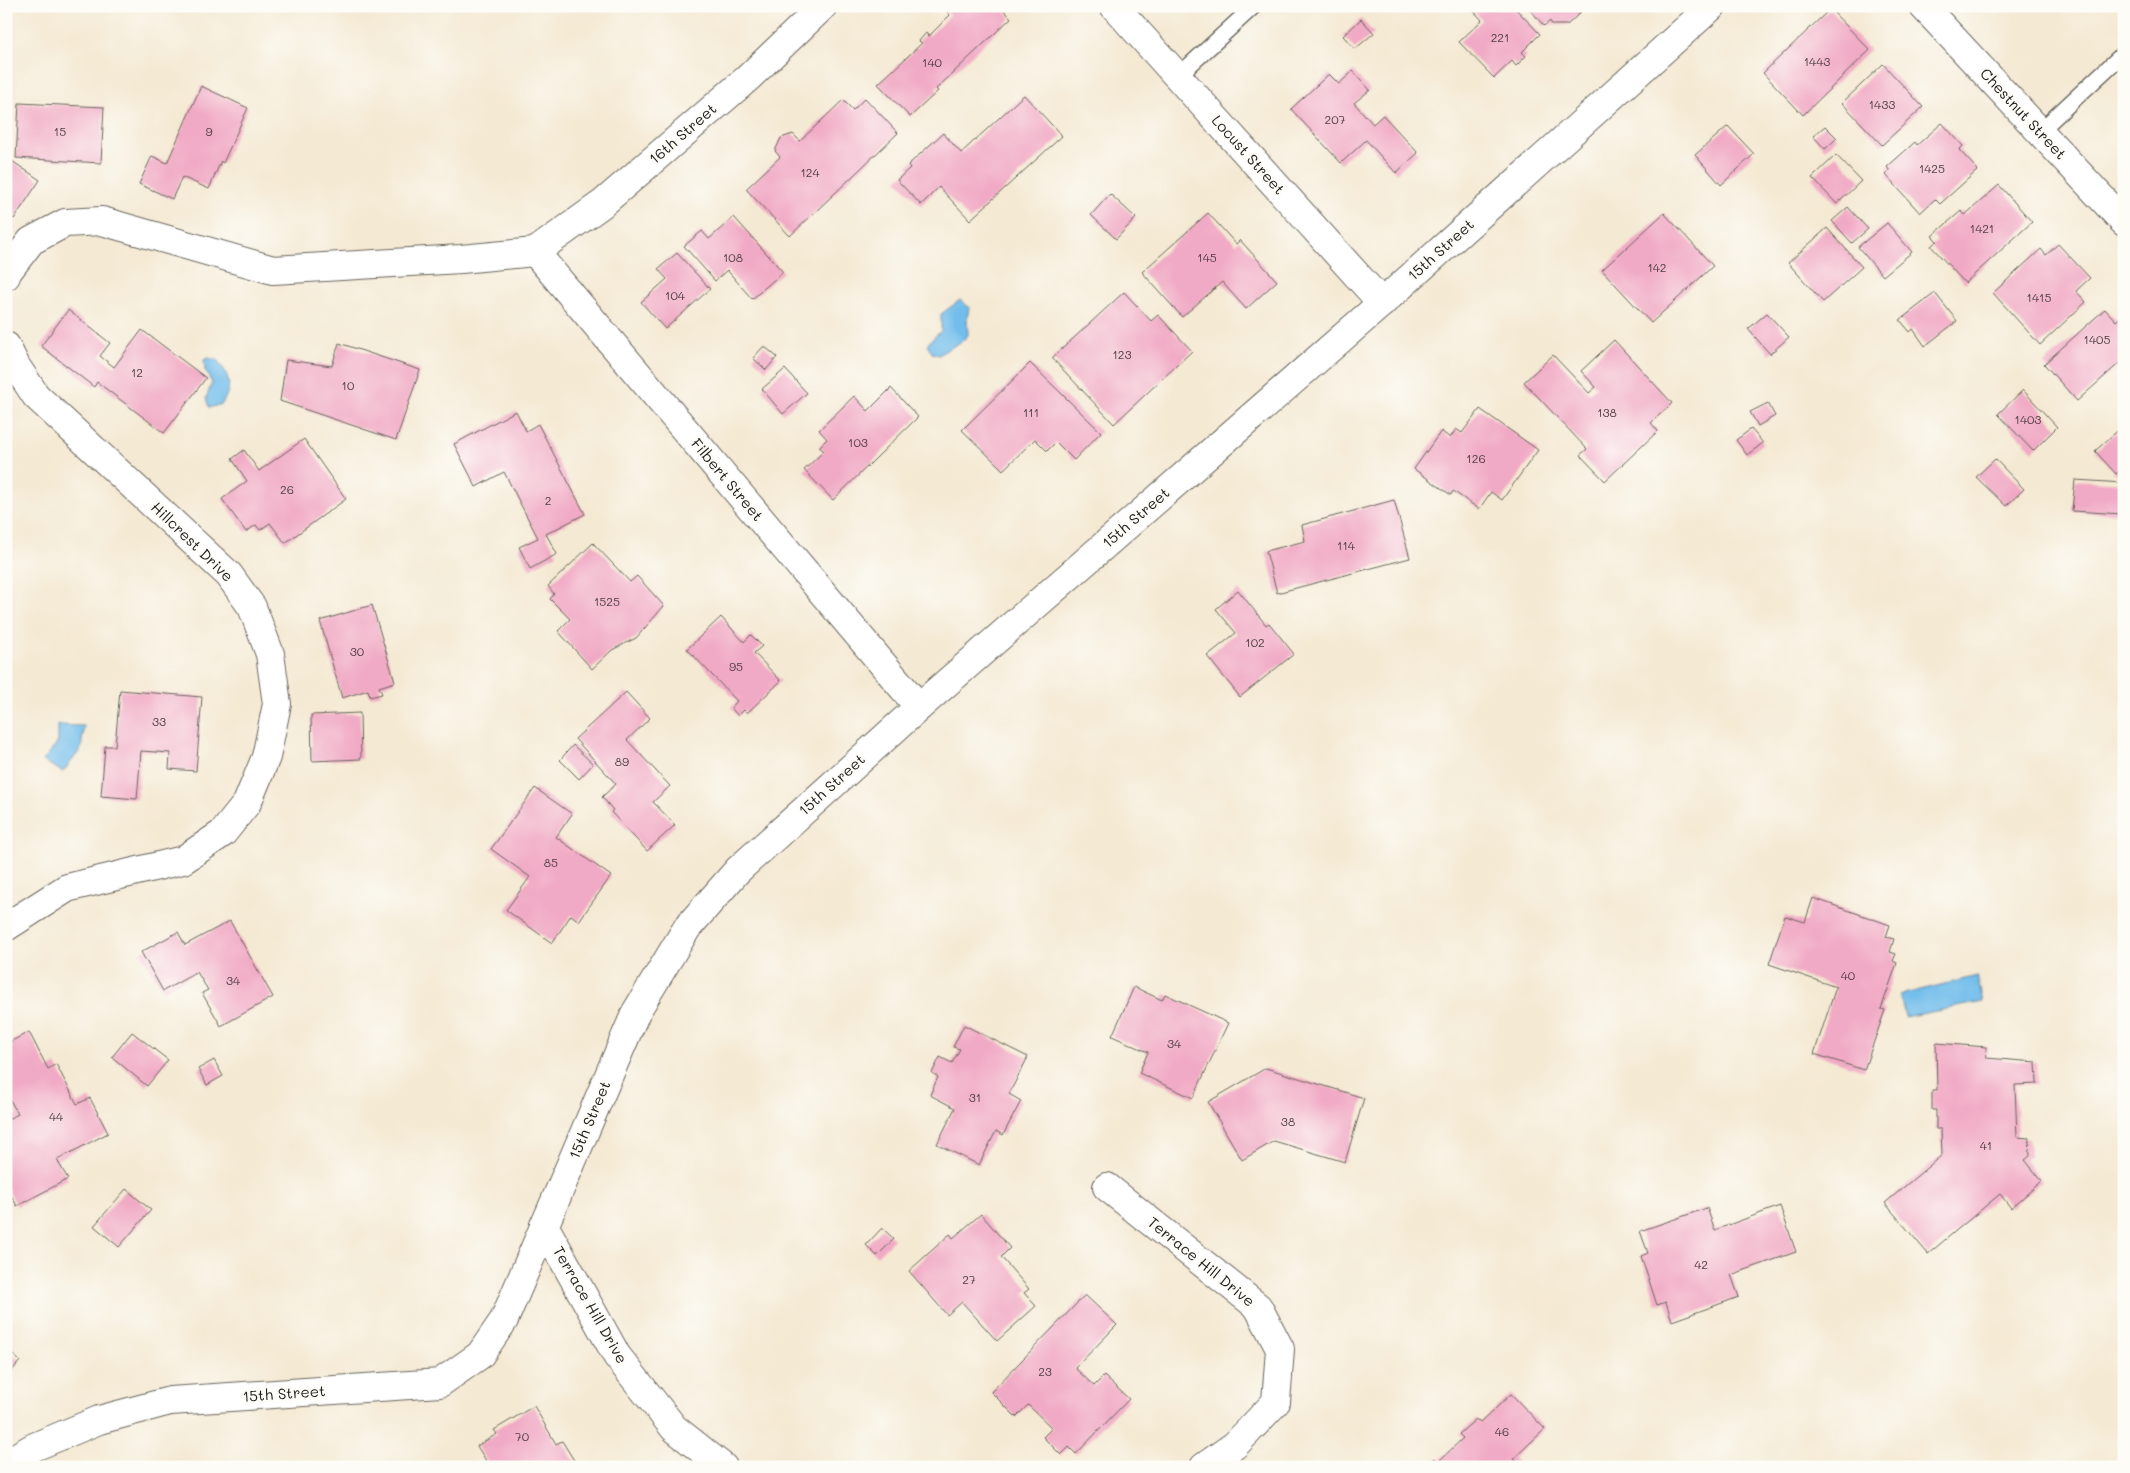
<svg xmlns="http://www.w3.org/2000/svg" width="2130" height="1473" viewBox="0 0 2130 1473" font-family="Mali,sans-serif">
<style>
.water{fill:#72bdeb;stroke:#476c84}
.building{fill:#f1aac5}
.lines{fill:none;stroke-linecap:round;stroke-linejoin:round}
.lane-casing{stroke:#68645c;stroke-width:18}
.street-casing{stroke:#68645c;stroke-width:30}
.lane{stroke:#fff;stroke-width:15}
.street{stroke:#fff;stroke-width:28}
.labels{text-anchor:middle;stroke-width:5;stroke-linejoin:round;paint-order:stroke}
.number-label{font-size:12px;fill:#514046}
.street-label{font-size:15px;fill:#1c1c1c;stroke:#fdfcf7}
</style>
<rect width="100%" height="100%" fill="#fdfcf7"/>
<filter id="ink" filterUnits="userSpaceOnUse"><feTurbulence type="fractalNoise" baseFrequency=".02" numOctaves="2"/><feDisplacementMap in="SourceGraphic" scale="10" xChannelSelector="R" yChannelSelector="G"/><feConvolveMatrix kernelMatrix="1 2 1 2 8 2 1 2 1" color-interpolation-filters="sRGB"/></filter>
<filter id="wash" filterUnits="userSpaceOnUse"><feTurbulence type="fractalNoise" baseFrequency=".0096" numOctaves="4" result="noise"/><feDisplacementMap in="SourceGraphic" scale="20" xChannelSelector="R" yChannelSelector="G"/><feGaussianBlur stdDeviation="1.12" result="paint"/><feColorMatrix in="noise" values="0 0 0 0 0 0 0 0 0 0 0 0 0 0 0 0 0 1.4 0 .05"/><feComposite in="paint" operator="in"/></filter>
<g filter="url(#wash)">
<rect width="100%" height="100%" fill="#f4e9d3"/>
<g class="water">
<path d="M 960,300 L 969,307 L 967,319 L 968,335 C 960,345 949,347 939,355 L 932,353 L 927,344 L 941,331 L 941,314 Z"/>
<path d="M 208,358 L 217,360 C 230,377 233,385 222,404 L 209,408 L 206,398 L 212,383 L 205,370 L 204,360 Z"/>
<polygon points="58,725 84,726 81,749 63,772 43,761 58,742"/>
<polygon points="1977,976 1983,1002 1905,1017 1900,995"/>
</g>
<g id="blocks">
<g class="building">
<polygon points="942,6 1000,6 1011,18 936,89 938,91 910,117 878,84 922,43 919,41 926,33 929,36 950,15"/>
<polygon points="1469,6 1513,6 1540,34 1522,52 1526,56 1516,66 1512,61 1494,78 1459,42 1482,20"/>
<polygon points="1527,6 1580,6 1580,13 1567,25 1552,25 1550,21 1544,26"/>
<polygon points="1830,9 1870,50 1803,115 1763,73"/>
<polygon points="1361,19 1374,33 1355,49 1343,36"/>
<polygon points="1883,64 1923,107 1882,145 1842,103"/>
<polygon points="1353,71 1370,90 1354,103 1373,124 1383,115 1418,153 1396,173 1366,140 1341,163 1291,109 1329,74 1339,84"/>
<polygon points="201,86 248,108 223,163 221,161 209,189 182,177 172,199 139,184 152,156 167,163"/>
<polygon points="1024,95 1062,136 970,220 939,187 921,205 897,180 910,168 908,165 943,133 961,153"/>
<polygon points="865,98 898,133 790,236 746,189 780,157 775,151 781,138 793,134 800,141 843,100 853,110"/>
<polygon points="19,103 104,107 101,163 16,158"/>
<polygon points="1942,123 1963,146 1959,150 1978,170 1940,204 1935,199 1920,213 1886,175 1890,171 1887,167 1915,142 1917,145"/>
<polygon points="1728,126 1754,154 1721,185 1695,155"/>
<polygon points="1825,126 1837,138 1825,149 1813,136"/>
<polygon points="1836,155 1861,181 1837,204 1812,178"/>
<polygon points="6,157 40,180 14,219 6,214"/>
<polygon points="1999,185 2032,222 1965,283 1931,246 1937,241 1932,236 1961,211 1965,215"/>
<polygon points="1110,194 1136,218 1116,239 1091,215"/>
<polygon points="1848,207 1868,229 1852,243 1832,221"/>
<polygon points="1208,213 1236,244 1240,240 1277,281 1246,309 1222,282 1182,317 1142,272"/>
<polygon points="1664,213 1713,266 1651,323 1602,270"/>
<polygon points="734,217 783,272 752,299 727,270 715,281 684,246 702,231 709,239"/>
<polygon points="1887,223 1912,252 1883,276 1858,247"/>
<polygon points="1827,228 1862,267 1823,302 1788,263"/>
<polygon points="2058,244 2090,278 2076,291 2086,302 2040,345 1993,293 2041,249 2046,255"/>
<polygon points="677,253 710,289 665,329 641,302 667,279 658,269"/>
<polygon points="1124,292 1151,321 1158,315 1192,351 1114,424 1052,358"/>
<polygon points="1935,293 1957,321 1925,346 1913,329 1910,332 1900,320"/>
<polygon points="2105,309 2116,321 2124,314 2124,359 2077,401 2044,364"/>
<polygon points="68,310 110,343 100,356 114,367 142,330 206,378 164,433 97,382 94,387 41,346"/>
<polygon points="1767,313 1789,337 1770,354 1748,329"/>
<polygon points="1614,340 1672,403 1651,423 1658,431 1605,481 1580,455 1587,449 1524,382 1553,355 1589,393 1596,387 1581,371"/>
<polygon points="339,343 420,370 396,440 280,401 286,360 332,366"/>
<polygon points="764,346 777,357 766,370 753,358"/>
<polygon points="1030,363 1101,432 1074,460 1056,442 1047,451 1035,439 1003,470 962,430"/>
<polygon points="785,369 807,393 783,414 762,389"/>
<polygon points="891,388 918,417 833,500 804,470 824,451 819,447 827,439 819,430 854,396 868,411"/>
<polygon points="2023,390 2057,427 2033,451 1998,414"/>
<polygon points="1768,403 1775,416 1758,426 1750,412"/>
<polygon points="1480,409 1538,450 1502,500 1491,492 1479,509 1453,491 1451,495 1414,469 1441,431 1450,438 1456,429 1462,433"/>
<polygon points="516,411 526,431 538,424 585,514 546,534 557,554 530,569 519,547 538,538 504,472 476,487 454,444"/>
<polygon points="2124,425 2124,468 2116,474 2095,451"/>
<polygon points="1751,429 1763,443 1747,455 1736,440"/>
<polygon points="304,439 346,499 285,543 270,523 260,530 256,525 246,532 222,499 247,481 232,459 244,450 259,471"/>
<polygon points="1995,459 2024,489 2006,506 1976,477"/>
<polygon points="2075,480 2124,483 2123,514 2072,511"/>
<polygon points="1394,500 1410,558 1277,593 1266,551 1305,541 1302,525"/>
<polygon points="593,543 630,582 637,576 664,606 636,638 612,650 592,669 558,631 570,619 550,599 554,594 548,586"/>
<polygon points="1238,590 1266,625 1269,623 1294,654 1240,697 1207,656 1236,633 1216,609"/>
<polygon points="372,605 395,682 379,687 382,694 370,697 368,690 342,698 320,621"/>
<polygon points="721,617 744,642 751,635 762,646 754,653 781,681 747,713 744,710 738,716 731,708 737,701 687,649"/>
<polygon points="120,690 202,697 196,771 169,769 170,753 141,751 137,799 101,796 105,746 115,746"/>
<polygon points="626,692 650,718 627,740 670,786 653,802 675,825 647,851 611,812 613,810 602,797 616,784 575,739"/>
<polygon points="360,713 361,759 312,761 311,715"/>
<polygon points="573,745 593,764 579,779 560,760"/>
<polygon points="535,788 572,814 556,837 611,876 579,921 571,915 552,943 506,910 530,877 491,849"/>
<polygon points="1813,898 1890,925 1886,937 1894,939 1890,952 1896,954 1893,961 1897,963 1881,1009 1885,1010 1864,1070 1814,1054 1836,987 1769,964 1785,916 1805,922"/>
<polygon points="230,921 273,997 221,1026 202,993 208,990 197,972 163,991 141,952 178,932 185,945"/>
<polygon points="1134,987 1162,1000 1165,994 1228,1023 1193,1098 1139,1073 1148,1052 1112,1036"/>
<polygon points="964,1025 1028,1057 1009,1094 1021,1101 1003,1135 996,1131 979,1165 937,1144 955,1108 930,1095 938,1077 932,1073 940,1057 952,1063 960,1049 953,1047"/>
<polygon points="29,1032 48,1069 56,1064 77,1104 90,1098 108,1133 57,1160 68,1179 17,1206 6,1186 6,1120 18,1114 6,1093 6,1044"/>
<polygon points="132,1032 168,1060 147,1086 112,1057"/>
<polygon points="1936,1043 1987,1047 1986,1058 2036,1062 2037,1084 2015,1085 2017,1137 2029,1138 2030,1156 2025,1160 2042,1181 2011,1208 2000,1194 1928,1254 1885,1203 1942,1155 1941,1129 1936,1129 1936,1110 1932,1110 1932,1090 1937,1090"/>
<polygon points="214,1060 223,1076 207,1085 198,1069"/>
<polygon points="1266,1068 1364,1098 1345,1162 1274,1141 1242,1160 1208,1102"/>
<polygon points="126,1189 151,1210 119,1247 94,1226"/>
<polygon points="1780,1206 1796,1252 1731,1275 1739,1297 1672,1321 1666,1302 1657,1305 1641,1256 1648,1253 1640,1231 1707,1208 1715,1230"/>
<polygon points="981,1214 1010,1248 1001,1257 1029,1289 1024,1293 1036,1306 997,1341 962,1302 947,1315 909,1271 950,1234 953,1238"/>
<polygon points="882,1228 894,1239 877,1256 866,1245"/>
<polygon points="1085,1295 1117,1325 1075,1368 1094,1386 1104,1376 1129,1399 1076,1454 1069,1447 1061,1455 1043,1437 1052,1428 1028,1405 1016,1417 991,1392"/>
<polygon points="6,1349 20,1361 6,1378"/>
<polygon points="1511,1394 1545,1429 1513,1459 1516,1461 1516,1467 1426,1467 1435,1458 1438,1462 1463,1438 1459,1434 1476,1419 1480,1423"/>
<polygon points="534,1406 556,1444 562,1441 575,1462 569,1467 490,1467 477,1446 497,1434 494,1430"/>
</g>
</g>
</g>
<g filter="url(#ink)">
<use href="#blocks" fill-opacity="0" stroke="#68645c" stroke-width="1"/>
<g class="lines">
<defs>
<g id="lane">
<polyline points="1178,76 1254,6"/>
<polyline points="2040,131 2124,53"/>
</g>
<g id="street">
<polyline points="1114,6 1382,303"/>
<polyline points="1923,6 2124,222"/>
<polyline points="535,252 919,707"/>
<polyline points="535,252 602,204 748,78 823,6"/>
<polyline points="6,276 8,271 31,241 65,223 102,221 273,270 461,259 535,252"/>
<polyline points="6,346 16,366 36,396 229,575 252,607 270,654 277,704 266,757 247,803 223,833 183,860 67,888 6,927"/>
<polyline points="1107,1187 1258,1307 1280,1349 1276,1402 1235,1445 1204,1467"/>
<polyline points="544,1225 617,1356 674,1428 723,1467"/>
<polyline points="6,1463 34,1447 99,1420 170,1401 440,1383 480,1355 504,1320 636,1012 687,928 738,870 919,707 1382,303 1712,6"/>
</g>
</defs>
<use href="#lane" class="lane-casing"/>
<use href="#street" class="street-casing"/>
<use href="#lane" class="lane"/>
<use href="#street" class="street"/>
</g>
</g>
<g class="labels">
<g class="number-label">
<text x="1500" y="42">221</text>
<text x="1817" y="66">1443</text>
<text x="932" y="67">140</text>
<text x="1882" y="109">1433</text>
<text x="1335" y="124">207</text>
<text x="60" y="136">15</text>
<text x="209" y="136">9</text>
<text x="1932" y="173">1425</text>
<text x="810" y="177">124</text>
<text x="1982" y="233">1421</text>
<text x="733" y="262">108</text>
<text x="1207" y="262">145</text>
<text x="1657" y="272">142</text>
<text x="675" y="300">104</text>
<text x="2039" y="302">1415</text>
<text x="2097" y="344">1405</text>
<text x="1122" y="359">123</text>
<text x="137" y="377">12</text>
<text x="348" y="390">10</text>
<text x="1031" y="417">111</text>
<text x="1607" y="417">138</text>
<text x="2028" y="424">1403</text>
<text x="858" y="447">103</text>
<text x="1476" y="463">126</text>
<text x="287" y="494">26</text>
<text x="548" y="505">2</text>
<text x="1346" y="550">114</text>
<text x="607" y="606">1525</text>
<text x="1255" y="647">102</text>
<text x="357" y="656">30</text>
<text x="736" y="671">95</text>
<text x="159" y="726">33</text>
<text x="622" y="766">89</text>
<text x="551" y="867">85</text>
<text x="1848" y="980">40</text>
<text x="233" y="985">34</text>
<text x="1174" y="1048">34</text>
<text x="975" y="1102">31</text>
<text x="56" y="1121">44</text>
<text x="1288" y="1126">38</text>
<text x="1986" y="1150">41</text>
<text x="1701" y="1269">42</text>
<text x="969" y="1284">27</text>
<text x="1045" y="1376">23</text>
<text x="1502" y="1436">46</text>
<text x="522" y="1441">70</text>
</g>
<g class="street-label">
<text transform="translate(2023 114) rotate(47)" y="5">Chestnut Street</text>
<text transform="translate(683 134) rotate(-41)" y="5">16th Street</text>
<text transform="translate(1248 155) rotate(48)" y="5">Locust Street</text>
<text transform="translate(1441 250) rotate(-42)" y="5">15th Street</text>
<text transform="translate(727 480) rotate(50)" y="5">Filbert Street</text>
<text transform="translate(1136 518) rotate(-41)" y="5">15th Street</text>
<text transform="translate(192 542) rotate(44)" y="5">Hillcrest Drive</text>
<text transform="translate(832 785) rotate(-42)" y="5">15th Street</text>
<text transform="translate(590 1120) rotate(-67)" y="5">15th Street</text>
<text transform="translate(1201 1262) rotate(39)" y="5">Terrace Hill Drive</text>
<text transform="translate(590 1305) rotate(60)" y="5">Terrace Hill Drive</text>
<text transform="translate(284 1394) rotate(-4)" y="5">15th Street</text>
</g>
</g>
<rect width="2130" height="1473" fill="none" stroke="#fdfcf7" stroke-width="25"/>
</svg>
